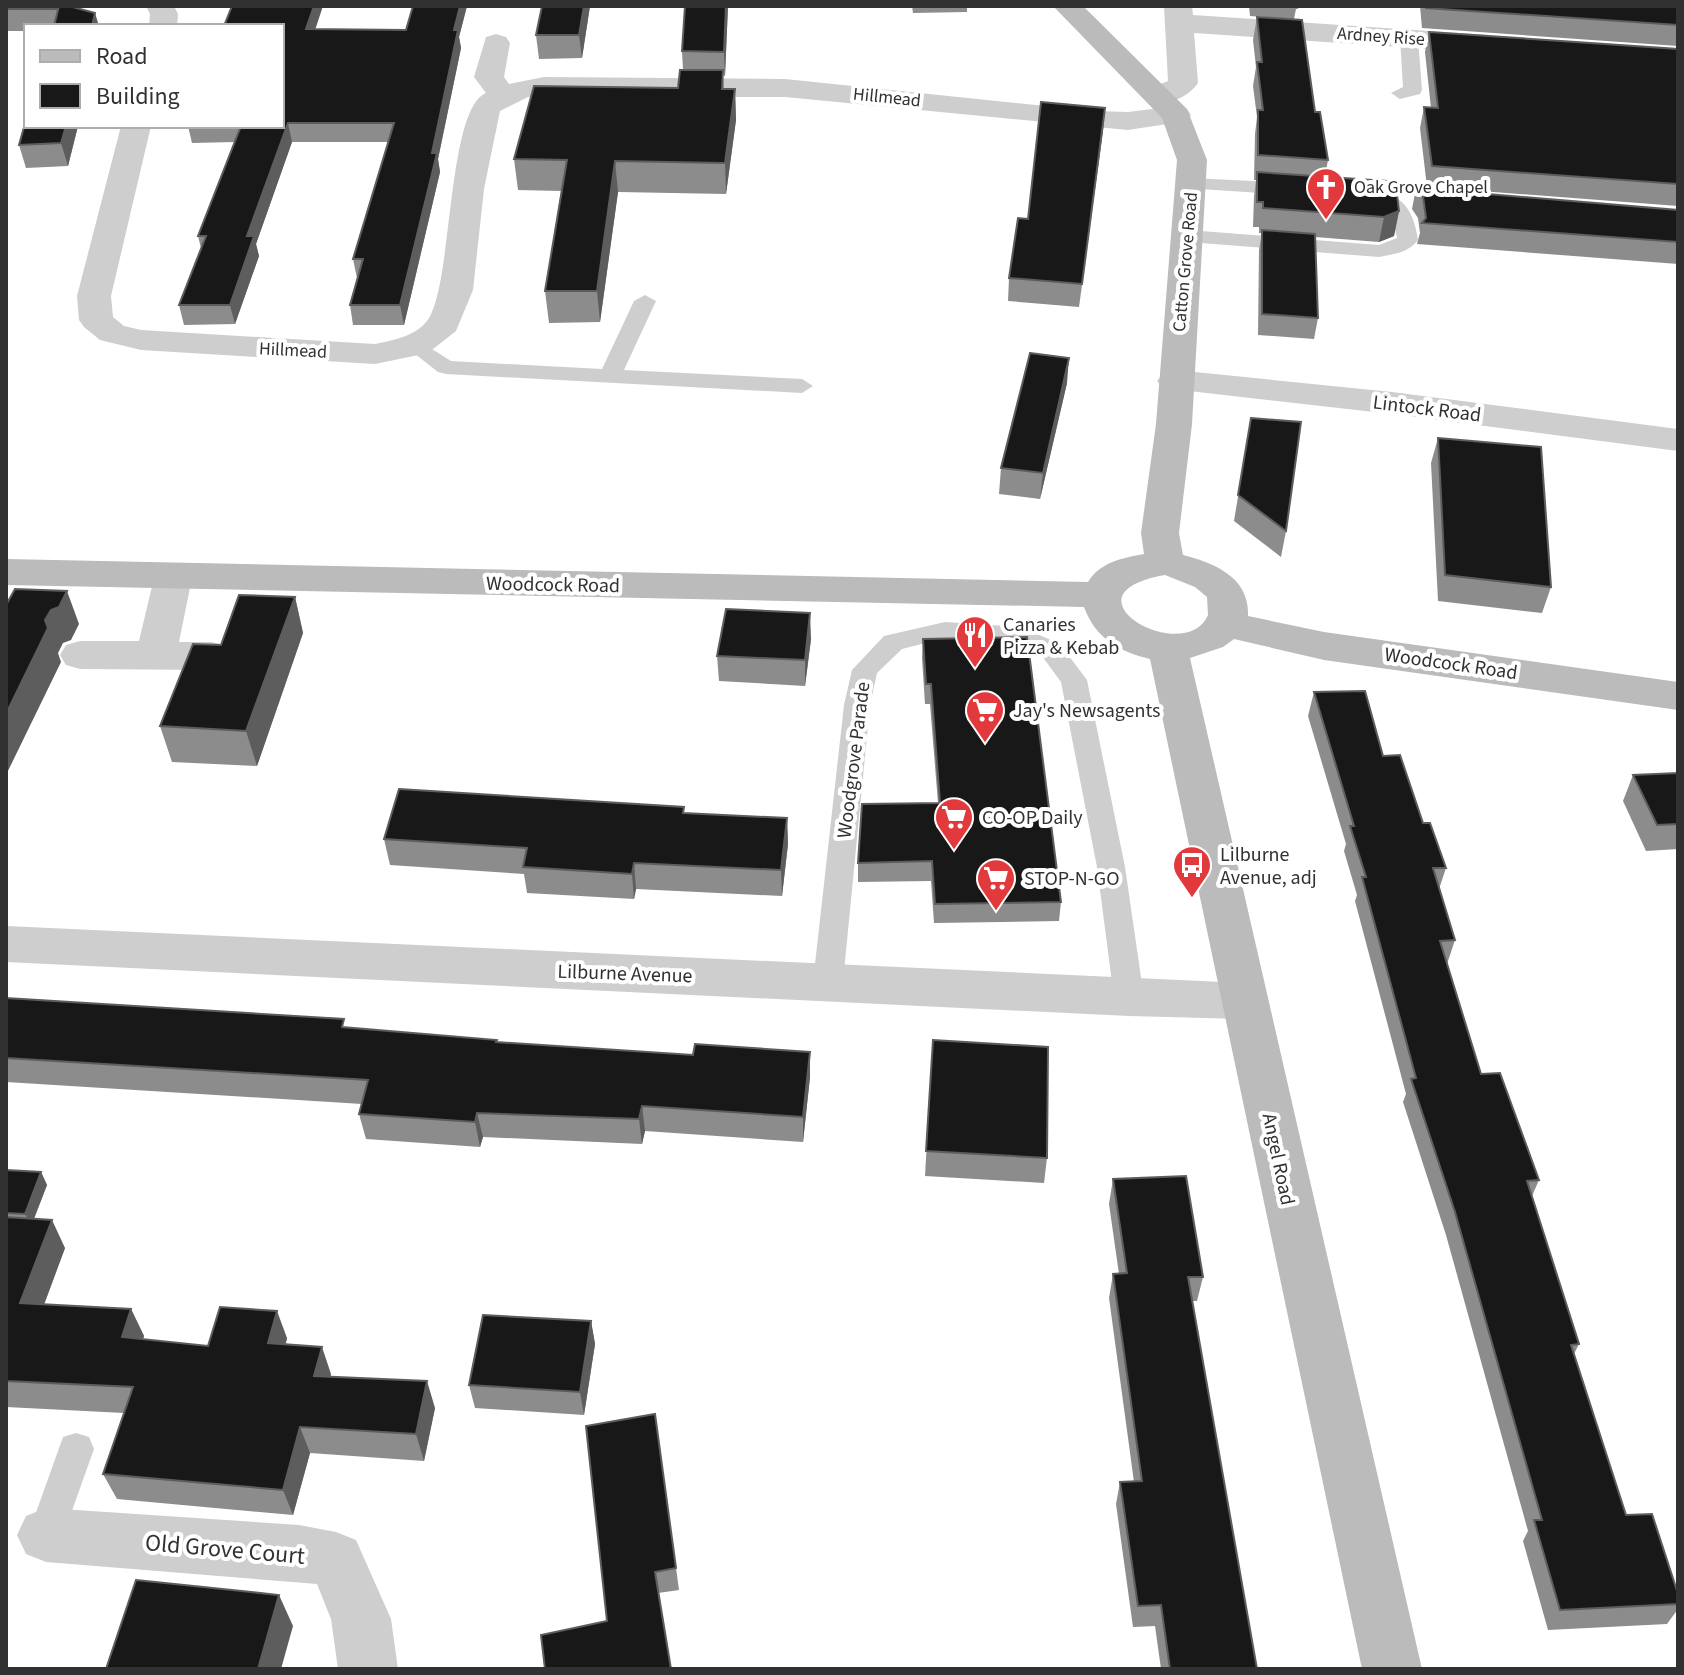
<svg xmlns="http://www.w3.org/2000/svg" width="1684" height="1675" viewBox="0 0 1684 1675" font-family="'Source Sans 3',sans-serif">
<style>
.lines{fill:none;stroke-linecap:round;stroke-linejoin:round}
.lane{fill:#cecece;fill-rule:evenodd}
.street{fill:#cecece;fill-rule:evenodd}
.secondary{fill:#bbb;fill-rule:evenodd}
.wall{fill:#8c8c8c}
.shaded-wall{fill:#5d5d5d}
.building{fill:#181818;stroke:#5d5d5d;stroke-width:2}
.labels{text-anchor:middle;stroke-width:8;stroke-linejoin:round;paint-order:stroke}
.far-street-label{font-size:18px;fill:#313131;stroke:#fff}
.far-poi-label{font-size:18px;fill:#313131;stroke:#fff;text-anchor:start}
.street-label{font-size:20px;fill:#313131;stroke:#fff}
.poi-label{font-size:20px;fill:#313131;stroke:#fff;text-anchor:start}
.near-street-label{font-size:24px;fill:#313131;stroke:#fff}
</style>
<rect width="100%" height="100%" fill="#fff"/>
<g class="lines">
<g class="lane">
<polygon points="1409,33 1418,38 1422,90 1420,94 1400,99 1391,93 1403,87 1400,38"/>
<polygon points="1192,178 1291,183 1301,189 1291,195 1185,188 1182,184"/>
<path d="M 1364,188 C 1399,192 1413,205 1418,240 C 1408,253 1394,254 1379,257 L 1188,242 L 1178,236 L 1188,230 L 1379,245 L 1397,238 L 1391,212 L 1378,202 L 1357,198 L 1354,194 Z"/>
<polygon points="645,295 656,301 624,370 802,379 813,386 802,393 446,374 438,372 405,346 416,339 451,361 602,369 634,301"/>
<polygon points="945,622 1021,627 1060,644 1087,680 1125,867 1144,998 1140,1006 1129,1010 1118,1006 1114,998 1097,867 1061,682 1042,656 1008,641 945,638 902,649 877,673 870,705 843,982 839,990 828,994 817,990 813,982 844,705 852,670 884,636"/>
<polygon points="76,1433 89,1437 94,1449 59,1547 46,1552 33,1547 28,1535 63,1437"/>
</g>
<g class="street">
<polygon points="146,6 174,6 178,14 177,26 149,26 150,14"/>
<path d="M 1164,6 L 1192,6 L 1193,15 L 1488,35 L 1498,38 L 1502,44 L 1498,50 L 1488,53 L 1194,33 L 1198,83 C 1187,99 1166,106 1148,101 L 1143,95 L 1148,89 L 1168,81 Z"/>
<path d="M 496,34 L 506,37 L 510,43 L 504,77 L 509,84 L 544,77 L 785,79 L 1094,111 L 1128,112 L 1176,106 L 1187,109 L 1191,115 L 1187,121 L 1128,130 L 785,97 L 528,97 L 500,111 L 484,189 L 473,290 L 456,331 L 428,353 L 375,364 L 141,350 L 100,340 L 84,327 L 79,320 L 77,296 L 121,126 L 151,126 L 111,296 L 113,317 L 124,326 L 141,330 L 375,344 C 394,340 418,336 429,318 C 453,279 447,109 486,93 L 474,77 L 486,37 Z"/>
<polygon points="1175,370 1392,392 1678,429 1678,451 1392,414 1163,388 1157,381 1163,374"/>
<polygon points="173,565 187,569 192,578 179,642 212,642 226,646 232,656 226,666 212,670 80,669 66,665 60,655 66,645 80,641 139,641 154,578 159,569"/>
<polygon points="6,926 1244,983 1261,988 1268,1001 1261,1014 1244,1019 1129,1016 6,962"/>
<polygon points="46,1508 299,1525 336,1532 356,1540 391,1619 398,1669 338,1669 331,1619 317,1584 46,1562 26,1554 17,1535 26,1516"/>
</g>
<path class="secondary" d="M 1053,6 L 1083,6 L 1187,109 L 1207,160 L 1192,424 L 1179,533 L 1183,555 C 1214,563 1250,577 1248,616 L 1324,632 L 1678,682 L 1678,710 L 1324,660 L 1234,639 L 1223,647 L 1190,658 L 1422,1669 L 1362,1669 L 1150,659 C 1120,652 1095,638 1084,607 L 6,585 L 6,559 L 1088,582 C 1100,562 1123,558 1144,554 L 1141,533 L 1156,424 L 1177,160 L 1162,118 ZM 1165,575 L 1195,587 L 1207,597 L 1208,615 C 1185,668 1055,594 1165,575 Z"/>
</g>
<g class="wall">
<polygon points="6,6 76,6 75,8 99,26 26,26 26,31 6,31"/>
<polygon points="323,6 315,29 406,30 413,6 467,6 459,37 461,48 438,159 440,172 404,325 353,325 350,305 357,278 353,259 388,142 292,142 256,244 259,256 235,324 184,325 179,305 201,248 198,236 235,142 192,143 188,126 282,126"/>
<polygon points="590,6 582,58 539,59 536,35"/>
<polygon points="685,6 728,6 725,76 723,75 724,89 735,89 736,120 726,194 618,192 600,322 549,323 545,291 561,191 518,190 514,159 678,88 683,70 682,51"/>
<polygon points="912,6 967,6 967,12 913,13"/>
<polygon points="1249,6 1298,6 1298,9 1296,9 1294,19 1250,16"/>
<polygon points="1420,6 1678,6 1678,46 1422,28"/>
<polygon points="1257,17 1315,112 1328,160 1325,177 1399,211 1394,236 1379,242 1315,237 1318,318 1314,339 1258,335 1259,250 1262,233 1259,233 1259,227 1253,227 1254,196 1256,180 1254,180 1255,134 1257,117 1253,86 1256,67 1253,40"/>
<polygon points="1429,32 1678,49 1678,206 1427,187 1420,128 1424,107 1431,108 1425,52"/>
<polygon points="1105,108 1079,307 1008,301 1009,278 1028,219"/>
<polygon points="26,126 78,126 68,166 26,168 19,145"/>
<polygon points="1416,188 1678,210 1678,264 1417,244 1420,233 1418,218 1412,209"/>
<polygon points="1067,383 1040,499 999,494 1001,468"/>
<polygon points="1251,418 1286,531 1281,557 1234,521"/>
<polygon points="1438,438 1551,587 1542,613 1438,601 1431,463"/>
<polygon points="295,597 303,633 257,766 172,762 160,726 221,645"/>
<polygon points="811,639 805,686 719,681 717,656"/>
<polygon points="923,639 1061,902 1059,921 934,923 931,881 858,882 858,863 938,803 930,704 925,704 922,658"/>
<polygon points="1314,692 1383,756 1423,823 1446,868 1439,889 1455,940 1447,964 1481,1074 1539,1180 1532,1196 1579,1344 1574,1354 1626,1515 1678,1594 1678,1609 1667,1624 1548,1630 1523,1541 1528,1531 1446,1235 1403,1102 1406,1094 1355,901 1357,895 1344,851 1346,844 1308,716"/>
<polygon points="1678,773 1678,849 1646,851 1623,801 1633,775"/>
<polygon points="685,813 787,818 788,844 782,896 636,889 634,899 527,893 524,874 390,865 384,839"/>
<polygon points="6,998 347,1028 497,1042 693,1055 810,1052 810,1077 803,1142 645,1131 642,1144 483,1137 480,1147 366,1139 359,1114 362,1104 6,1082"/>
<polygon points="933,1040 1047,1158 1044,1183 925,1176"/>
<polygon points="6,1170 41,1172 47,1185 34,1219 65,1248 44,1305 131,1309 144,1336 143,1339 208,1346 287,1338 286,1344 331,1374 330,1377 435,1408 424,1461 310,1453 293,1515 117,1499 103,1474 124,1413 6,1407"/>
<polygon points="1113,1179 1203,1277 1197,1301 1192,1301 1257,1669 1161,1669 1155,1626 1133,1627 1116,1504 1120,1482 1134,1482 1109,1298 1113,1274 1119,1274 1109,1204"/>
<polygon points="591,1321 595,1344 584,1415 475,1408 469,1385"/>
<polygon points="655,1414 679,1590 658,1593 607,1621"/>
</g>
<g class="shaded-wall">
<polygon points="314,6 323,6 309,48 306,29"/>
<polygon points="460,6 467,6 459,37 461,48 438,159 440,172 404,325 400,305 432,153 454,30"/>
<polygon points="584,6 590,6 582,58 579,35"/>
<polygon points="726,6 728,6 725,76 724,52"/>
<polygon points="95,13 99,26 92,26"/>
<polygon points="735,89 736,120 726,194 725,163"/>
<polygon points="1105,108 1103,131 1079,307 1082,284"/>
<polygon points="288,123 292,142 256,244 259,256 235,324 230,305 247,236"/>
<polygon points="66,126 78,126 68,166 61,143"/>
<polygon points="615,161 618,192 600,322 597,291"/>
<polygon points="1399,211 1394,236 1379,242 1384,217"/>
<polygon points="1069,358 1067,383 1040,499 1043,473"/>
<polygon points="67,591 79,624 71,640 63,643 58,653 61,662 6,775 6,714 45,620 51,610"/>
<polygon points="295,597 303,633 257,766 246,731"/>
<polygon points="810,613 811,639 805,686 805,660"/>
<polygon points="787,818 788,844 782,896 781,870"/>
<polygon points="634,863 636,889 634,899 632,874"/>
<polygon points="810,1052 810,1077 803,1142 803,1117"/>
<polygon points="642,1106 645,1131 642,1144 639,1119"/>
<polygon points="477,1113 483,1137 480,1147 475,1122"/>
<polygon points="41,1172 47,1185 31,1226 25,1214"/>
<polygon points="52,1220 65,1248 34,1331 20,1303"/>
<polygon points="131,1309 144,1336 135,1364 122,1337"/>
<polygon points="277,1311 287,1338 278,1370 268,1343"/>
<polygon points="591,1321 595,1344 584,1415 580,1392"/>
<polygon points="322,1347 331,1374 323,1403 314,1376"/>
<polygon points="427,1381 435,1408 424,1461 416,1434"/>
<polygon points="300,1427 310,1453 293,1515 283,1490"/>
<polygon points="279,1595 293,1626 281,1669 258,1669"/>
</g>
<g class="building">
<polygon points="6,6 59,6 58,9 6,9"/>
<polygon points="59,6 69,6 95,13 92,26 54,26"/>
<polygon points="232,6 314,6 306,29 406,30 413,6 460,6 454,30 458,30 432,153 437,153 400,305 350,305 363,259 353,259 394,123 288,123 247,236 254,236 230,305 179,305 206,236 198,236 241,126 282,126 282,26 224,26"/>
<polygon points="542,6 584,6 579,35 536,35"/>
<polygon points="685,6 726,6 724,52 682,51"/>
<polygon points="1426,6 1678,6 1678,25 1426,8"/>
<polygon points="1257,17 1302,20 1315,112 1320,112 1328,160 1258,155 1258,110 1263,110 1257,62 1262,62"/>
<polygon points="1429,32 1678,49 1678,184 1432,166 1424,107 1438,108"/>
<polygon points="680,70 723,70 722,89 735,89 725,163 615,161 597,291 545,291 567,160 514,159 534,86 678,88"/>
<polygon points="1041,102 1105,108 1082,284 1009,278 1018,218 1028,219"/>
<polygon points="26,120 26,126 66,126 61,143 19,145"/>
<polygon points="1257,172 1387,181 1397,195 1399,211 1384,217 1263,208 1263,202 1257,202"/>
<polygon points="1416,188 1678,210 1678,242 1422,223 1426,218 1423,196"/>
<polygon points="1262,230 1315,234 1318,318 1262,314"/>
<polygon points="1030,353 1069,358 1043,473 1001,468"/>
<polygon points="1251,418 1301,422 1286,531 1238,495"/>
<polygon points="1438,438 1541,447 1551,587 1445,575"/>
<polygon points="15,589 67,591 59,607 51,610 45,620 48,628 6,714 6,605"/>
<polygon points="239,595 295,597 246,731 160,726 193,644 221,645"/>
<polygon points="726,609 810,613 805,660 717,656"/>
<polygon points="1027,637 1061,902 935,904 932,861 858,863 862,804 940,803 931,684 926,684 923,639"/>
<polygon points="1365,691 1383,756 1400,755 1423,823 1430,823 1446,868 1433,868 1455,940 1440,941 1481,1074 1500,1073 1539,1180 1527,1181 1579,1344 1571,1345 1626,1515 1652,1514 1678,1594 1678,1604 1560,1610 1534,1520 1542,1520 1455,1212 1411,1079 1416,1078 1362,877 1366,877 1350,826 1354,826 1314,692"/>
<polygon points="1678,773 1678,824 1657,825 1633,775"/>
<polygon points="399,789 684,807 683,813 787,818 781,870 634,863 632,874 523,867 527,848 384,839"/>
<polygon points="6,998 344,1019 342,1027 497,1040 496,1042 693,1055 695,1044 810,1052 803,1117 642,1106 639,1119 477,1113 475,1122 359,1114 368,1080 6,1058"/>
<polygon points="933,1040 1048,1047 1047,1158 926,1151"/>
<polygon points="6,1170 41,1172 25,1214 6,1213"/>
<polygon points="1186,1176 1203,1277 1188,1277 1257,1669 1170,1669 1161,1605 1138,1606 1120,1482 1142,1481 1113,1274 1127,1273 1113,1179"/>
<polygon points="6,1217 52,1220 20,1303 131,1309 122,1337 208,1346 220,1307 277,1311 268,1343 322,1347 314,1376 427,1381 416,1434 300,1427 283,1490 103,1474 133,1387 6,1381"/>
<polygon points="483,1315 591,1321 580,1392 469,1385"/>
<polygon points="655,1414 676,1568 655,1572 671,1669 545,1669 541,1635 607,1621 586,1426"/>
<polygon points="136,1580 279,1595 258,1669 106,1669"/>
</g>
<defs>
<symbol id="church-pin" viewBox="-11 -11 22 30"><path d="M0 17L-7.5 6A9.5 9.5 0 1 1 7.5 6Z" fill="#e2393c" stroke="#fff"/><path d="M-1.2-6h2.4v3.5h3.3v2.4h-3.3V6h-2.4V-.1h-3.3v-2.4h3.3Z" fill="#fff"/></symbol>
<symbol id="restaurant-pin" viewBox="-11 -11 22 30"><path d="M0 17L-7.5 6A9.5 9.5 0 1 1 7.5 6Z" fill="#e2393c" stroke="#fff"/><path d="M-5-6h1v4h1v-4h1v4h1v-4h1v5L-1.5 .5V6h-2V.5L-5-1ZM5-6V6H3V1.5H1.5Q1.5-4 5-6Z" fill="#fff"/></symbol>
<symbol id="supermarket-pin" viewBox="-11 -11 22 30"><path d="M0 17L-7.5 6A9.5 9.5 0 1 1 7.5 6Z" fill="#e2393c" stroke="#fff"/><path d="M-6-5.5h2.5l.6 2H6L4.5 2H-2.5L-4.4-4H-6ZM-1.5 3.2a1.3 1.3 0 1 0 .1 0ZM3 3.2a1.3 1.3 0 1 0 .1 0Z" fill="#fff"/></symbol>
<symbol id="bus-pin" viewBox="-11 -11 22 30"><path d="M0 17L-7.5 6A9.5 9.5 0 1 1 7.5 6Z" fill="#e2393c" stroke="#fff"/><path d="M-5-6H5V4H4V6H2V4H-2V6H-4V4H-5ZM-3.5-4V0h7V-4ZM-3.5 1.2v1.5H-2V1.2ZM2 1.2v1.5H3.5V1.2Z" fill="#fff"/></symbol>
</defs>
<g fill-rule="evenodd">
<use href="#church-pin" x="1304" y="165" width="44" height="60"/>
<use href="#restaurant-pin" x="953" y="613" width="44" height="60"/>
<use href="#supermarket-pin" x="963" y="688" width="44" height="60"/>
<use href="#supermarket-pin" x="932" y="795" width="44" height="60"/>
<use href="#bus-pin" x="1170" y="843" width="44" height="60"/>
<use href="#supermarket-pin" x="974" y="856" width="44" height="60"/>
</g>
<g class="labels">
<g class="far-street-label">
<text transform="translate(1381 36) rotate(4)" y="6">Ardney Rise</text>
<text transform="translate(887 97) rotate(6)" y="6">Hillmead</text>
<text transform="translate(1185 262) rotate(-85)" y="6">Catton Grove Road</text>
<text transform="translate(293 350) rotate(3)" y="6">Hillmead</text>
</g>
<g class="far-poi-label">
<text x="1354" y="193">Oak Grove Chapel</text>
</g>
<g class="street-label">
<text transform="translate(1427 408) rotate(7)" y="7">Lintock Road</text>
<text transform="translate(553 584) rotate(1)" y="7">Woodcock Road</text>
<text transform="translate(1451 663) rotate(8)" y="7">Woodcock Road</text>
<text transform="translate(853 760) rotate(-83)" y="7">Woodgrove Parade</text>
<text transform="translate(625 973) rotate(2)" y="7">Lilburne Avenue</text>
<text transform="translate(1279 1159) rotate(78)" y="7">Angel Road</text>
</g>
<g class="poi-label">
<text x="1003" y="631">Canaries<tspan x="1003" dy="23">Pizza &amp; Kebab</tspan></text>
<text x="1013" y="717">Jay's Newsagents</text>
<text x="982" y="824">CO-OP Daily</text>
<text x="1220" y="861">Lilburne<tspan x="1220" dy="23">Avenue, adj</tspan></text>
<text x="1024" y="885">STOP-N-GO</text>
</g>
<g class="near-street-label">
<text transform="translate(225 1549) rotate(5)" y="8">Old Grove Court</text>
</g>
</g>
<rect width="1684" height="1675" fill="none" stroke="#313131" stroke-width="16"/>
<rect x="24" y="24" width="260" height="104" fill="#ffffff" stroke="#adadad" stroke-width="2"/>
<rect x="40" y="50" width="40" height="12" fill="#bbbbbb" stroke="#adadad" stroke-width="2"/>
<text x="96" y="64" font-size="24" fill="#313131">Road</text>
<rect x="40" y="84" width="40" height="24" fill="#181818" stroke="#adadad" stroke-width="2"/>
<text x="96" y="104" font-size="24" fill="#313131">Building</text>
</svg>
